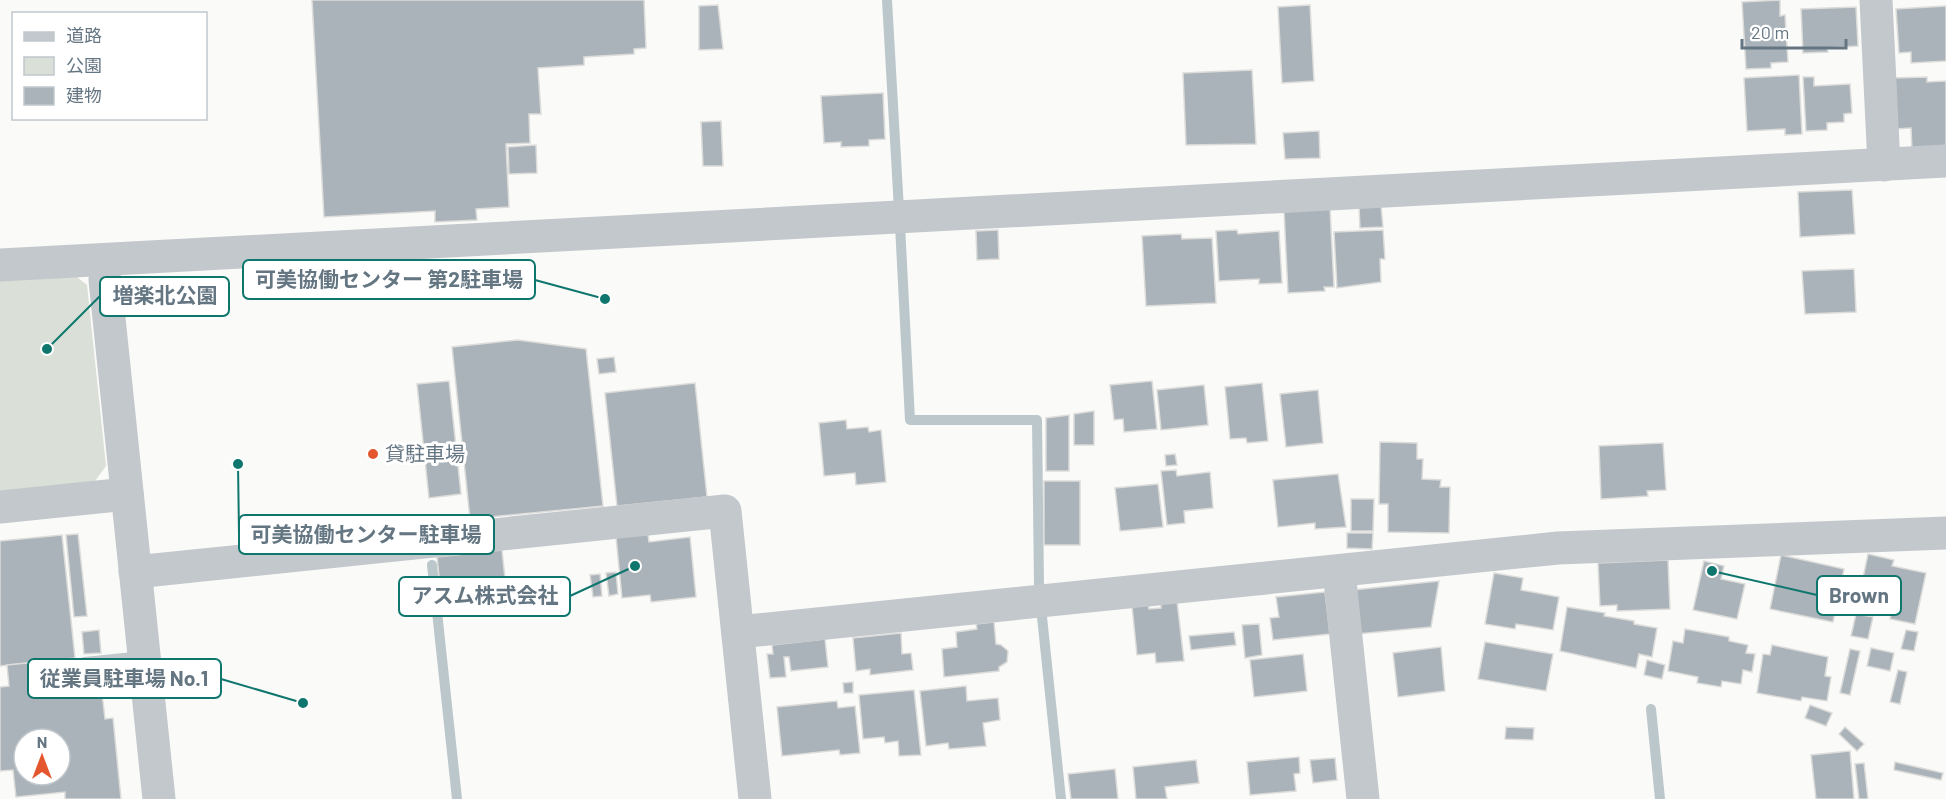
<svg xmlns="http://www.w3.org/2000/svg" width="1946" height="799" viewBox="0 0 1946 799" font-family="Barlow,'Noto Sans JP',sans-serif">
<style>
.green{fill:#dadfd7}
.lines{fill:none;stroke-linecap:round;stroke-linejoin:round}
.stream{stroke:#bbc7cb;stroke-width:10}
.building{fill:#aab3b9;stroke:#dcdcda;stroke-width:1.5;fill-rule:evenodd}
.service{stroke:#c3c8cc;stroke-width:20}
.minor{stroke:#c3c8cc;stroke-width:33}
.poi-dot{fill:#e4572e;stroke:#fff;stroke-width:2}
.labels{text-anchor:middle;stroke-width:6;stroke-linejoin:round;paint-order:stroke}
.poi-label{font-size:20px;fill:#657683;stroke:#fff;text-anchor:start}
.leader{fill:none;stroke:#0f766e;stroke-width:2}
.callout-dot{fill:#0f766e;stroke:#fff;stroke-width:2}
.callout{fill:#fff;stroke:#0f766e;stroke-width:2}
.callout-label{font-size:21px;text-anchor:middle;font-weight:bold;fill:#657683}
</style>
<rect width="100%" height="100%" fill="#fafaf8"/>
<polygon class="green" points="69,271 87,285 106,466 92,485 0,494 0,275"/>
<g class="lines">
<g class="stream">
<polyline points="887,0 899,210"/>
<polyline points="900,225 910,420 1037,420 1039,586"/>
<polyline points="432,565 457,799"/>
<polyline points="1042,617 1061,799"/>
<polyline points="1651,709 1660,799"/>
</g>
</g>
<g class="building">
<polygon points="312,0 644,0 646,48 634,49 634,54 584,57 584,65 538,68 541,114 529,114 530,143 506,144 509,207 476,209 477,220 435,222 435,211 324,217"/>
<polygon points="1780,0 1780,16 1785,15 1788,62 1771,63 1771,68 1746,69 1742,2"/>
<polygon points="718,5 723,49 699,50 699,6"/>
<polygon points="1310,5 1314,81 1282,83 1278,7"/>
<polygon points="1946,6 1946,61 1911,63 1911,52 1899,53 1896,9"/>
<polygon points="1856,7 1858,46 1827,48 1828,52 1803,53 1801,9"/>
<polygon points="1252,70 1256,144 1186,145 1183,73"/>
<polygon points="1799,75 1802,134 1785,135 1785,129 1747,131 1744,78"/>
<polygon points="1803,77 1814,77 1814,86 1850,84 1852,113 1844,114 1844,122 1827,123 1827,130 1806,131"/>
<polygon points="1927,77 1927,82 1946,81 1946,148 1912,150 1911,128 1896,129 1893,78"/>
<polygon points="883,93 885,139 869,140 869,146 841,147 841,142 824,143 821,96"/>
<polygon points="721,121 723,166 703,166 701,122"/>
<polygon points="1319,131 1320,158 1285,159 1283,133"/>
<polygon points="536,145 537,173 509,174 508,147"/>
<polygon points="1852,190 1855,234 1800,237 1798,192"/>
<polygon points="1381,205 1383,227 1360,228 1359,206"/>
<polygon points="1330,208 1334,287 1324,287 1325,291 1288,293 1284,211"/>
<polygon points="998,230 999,259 977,260 976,231"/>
<polygon points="1237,230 1238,234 1279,231 1282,283 1259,284 1259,279 1219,281 1216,231"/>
<polygon points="1383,230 1385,259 1380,259 1381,282 1337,288 1334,232"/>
<polygon points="1181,234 1182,239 1212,238 1216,303 1146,306 1142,236"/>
<polygon points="1854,269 1856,312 1805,314 1802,271"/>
<polygon points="518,340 586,349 603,506 470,519 452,347"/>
<polygon points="614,357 616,372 599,374 597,359"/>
<polygon points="449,381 461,494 429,498 417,384"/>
<polygon points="1152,381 1157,429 1124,432 1123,419 1114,420 1110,385"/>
<polygon points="695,383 707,497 617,506 605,393"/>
<polygon points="1262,383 1268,441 1247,443 1246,438 1230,439 1225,387"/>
<polygon points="1204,385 1208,425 1161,430 1157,390"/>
<polygon points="1318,390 1323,443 1286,447 1280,394"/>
<polygon points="1094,411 1094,445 1074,445 1074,414"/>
<polygon points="1069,415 1069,471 1046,471 1046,418"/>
<polygon points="846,420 847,429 868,427 869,432 881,430 886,482 856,485 855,473 824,476 819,423"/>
<polygon points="1380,442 1417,443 1417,459 1423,459 1422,479 1441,480 1440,487 1450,487 1449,533 1388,532 1388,504 1379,504"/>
<polygon points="1663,443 1666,490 1647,491 1648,496 1601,499 1599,446"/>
<polygon points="1175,454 1177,465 1166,466 1165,455"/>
<polygon points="1176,470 1177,476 1210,472 1213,508 1184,511 1185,523 1167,525 1161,471"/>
<polygon points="1338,474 1346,527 1315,529 1315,523 1278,527 1273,480"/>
<rect x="1044" y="481" width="36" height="64"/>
<polygon points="1158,484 1163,527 1120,531 1115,488"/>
<polygon points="1351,499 1374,499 1373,531 1351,531"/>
<polygon points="1347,533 1373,533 1372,549 1347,548"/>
<polygon points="78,534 87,616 74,617 66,535"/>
<polygon points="648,534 649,542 690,537 696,597 651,602 650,595 622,598 616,537"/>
<polygon points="62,535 75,658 0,666 0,541"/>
<polygon points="502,550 507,598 442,605 437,557"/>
<polygon points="1868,554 1894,560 1892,566 1926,573 1915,624 1890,619 1891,614 1857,607"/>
<polygon points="1781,555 1844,569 1833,622 1770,609"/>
<polygon points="1668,560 1670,609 1617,611 1617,605 1600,606 1598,563"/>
<polygon points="1704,561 1724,566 1721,579 1745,584 1737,619 1693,610"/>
<polygon points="616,572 618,594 609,596 606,573"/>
<polygon points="1494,573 1523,578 1521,590 1559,597 1553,630 1516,624 1515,629 1485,624"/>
<polygon points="600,574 602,596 593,597 590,575"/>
<polygon points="1439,581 1431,627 1357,634 1353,590"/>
<polygon points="1325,592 1330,634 1273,640 1270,618 1279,617 1276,597"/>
<polygon points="1177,601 1184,661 1156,663 1155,653 1137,655 1132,606 1148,604 1149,609 1161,608 1161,602"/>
<polygon points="1567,607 1605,613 1604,616 1634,621 1634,624 1657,628 1652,657 1639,654 1636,668 1560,651"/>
<polygon points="1856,614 1873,617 1868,639 1851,636"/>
<polygon points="994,622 996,644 1001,645 1008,651 1007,662 999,667 999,671 944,677 942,649 957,647 956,632 977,629 976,624"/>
<polygon points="1259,624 1262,655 1245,658 1242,625"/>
<polygon points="1685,629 1729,637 1729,641 1748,645 1746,653 1755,654 1752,672 1743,670 1741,684 1722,681 1721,687 1697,683 1698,677 1668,671 1673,641 1683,643"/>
<polygon points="99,630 101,653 84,654 82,632"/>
<polygon points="1906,630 1918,632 1914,651 1901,649"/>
<polygon points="1234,632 1236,645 1191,650 1189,636"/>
<polygon points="901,633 902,654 911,653 913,670 870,675 870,669 856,671 853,638"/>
<polygon points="825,639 828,667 791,671 789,657 784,657 786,677 770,678 767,654 773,654 772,645"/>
<polygon points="1485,642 1553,654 1546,691 1478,679"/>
<polygon points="1772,645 1828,657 1825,676 1831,677 1827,701 1802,697 1801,701 1757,693 1763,654 1770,655"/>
<polygon points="1441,647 1445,691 1398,697 1393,653"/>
<polygon points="1871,648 1894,653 1890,671 1867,666"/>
<polygon points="1850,649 1860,651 1850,695 1840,693"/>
<polygon points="1303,654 1307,691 1254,697 1250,660"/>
<path d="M 57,660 L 59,681 L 100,676 L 105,719 L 113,718 L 121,799 L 65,799 L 65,792 L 16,797 L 13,770 L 0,771 L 0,687 L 9,686 L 7,665 ZM 24,739 L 60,739 L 60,775 L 24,775 Z"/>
<polygon points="1647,660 1665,665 1662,679 1644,675"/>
<polygon points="1898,670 1907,672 1900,704 1890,702"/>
<polygon points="853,682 853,693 844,693 843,683"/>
<polygon points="966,686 967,701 998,698 1000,720 983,723 986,746 949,749 948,743 926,746 920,691"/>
<polygon points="914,690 921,755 899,756 898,741 885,743 884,737 863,739 859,695"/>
<polygon points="837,701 838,708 855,706 860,753 840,755 839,750 782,756 777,707"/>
<polygon points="1810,705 1832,713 1826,726 1805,718"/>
<polygon points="1506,727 1534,728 1533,740 1505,739"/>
<polygon points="1845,727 1864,744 1857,751 1839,734"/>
<polygon points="1850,751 1854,799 1816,799 1811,755"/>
<polygon points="1299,757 1300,773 1294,774 1296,791 1250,795 1247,762"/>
<polygon points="1335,758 1337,780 1313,783 1310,760"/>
<polygon points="1196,760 1199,783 1165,787 1167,799 1136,799 1133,767"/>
<polygon points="1895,762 1943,773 1941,780 1894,770"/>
<polygon points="1864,763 1868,799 1859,799 1855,764"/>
<polygon points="1115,769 1118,799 1071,799 1068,774"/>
</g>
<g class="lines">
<polyline class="service" points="85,667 144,661"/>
<g class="minor">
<polyline points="1876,0 1884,165"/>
<polyline points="0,265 1946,161"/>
<polyline points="105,280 159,799"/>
<polyline points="0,507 127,494"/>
<polyline points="1339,571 1363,799"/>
<polyline points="135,572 725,511 755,799"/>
<polyline points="738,632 1558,548 1946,533"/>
</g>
</g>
<circle class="poi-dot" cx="373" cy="454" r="6"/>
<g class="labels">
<g class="poi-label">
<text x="385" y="461">貸駐車場</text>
</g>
</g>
<path class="leader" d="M605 299L535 280M47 349L100 296M238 464L239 534M1712 571L1817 595M635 566L570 596M303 703L221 679"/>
<g class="callout-dot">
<circle cx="605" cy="299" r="6"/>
<circle cx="47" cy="349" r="6"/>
<circle cx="238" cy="464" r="6"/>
<circle cx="1712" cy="571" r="6"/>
<circle cx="635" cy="566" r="6"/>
<circle cx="303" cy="703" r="6"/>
</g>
<g class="callout">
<rect x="243" y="260" width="292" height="39" rx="6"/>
<rect x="100" y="277" width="129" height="39" rx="6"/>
<rect x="239" y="515" width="255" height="39" rx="6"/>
<rect x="1817" y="576" width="84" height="39" rx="6"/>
<rect x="399" y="577" width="171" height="39" rx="6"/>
<rect x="28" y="659" width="193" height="39" rx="6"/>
</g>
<g class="callout-label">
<text x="389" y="287">可美協働センター 第2駐車場</text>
<text x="165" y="303">増楽北公園</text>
<text x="366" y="542">可美協働センター駐車場</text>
<text x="1859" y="603">Brown</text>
<text x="485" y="603">アスム株式会社</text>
<text x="124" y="686">従業員駐車場 No.1</text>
</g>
<rect x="12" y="12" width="195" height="108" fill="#ffffff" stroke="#c1c8cd" stroke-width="1.5"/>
<rect x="24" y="32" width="30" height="9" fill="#c3c8cc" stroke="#c1c8cd" stroke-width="1.5"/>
<text x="66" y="42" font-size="18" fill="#657683">道路</text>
<rect x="24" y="57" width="30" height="18" fill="#dadfd7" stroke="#c1c8cd" stroke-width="1.5"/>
<text x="66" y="72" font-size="18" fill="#657683">公園</text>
<rect x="24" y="87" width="30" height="18" fill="#aab3b9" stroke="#c1c8cd" stroke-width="1.5"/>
<text x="66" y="102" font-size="18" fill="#657683">建物</text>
<g transform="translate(42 757)"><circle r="28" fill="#ffffff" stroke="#c1c8cd" stroke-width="1.5"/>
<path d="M0-4.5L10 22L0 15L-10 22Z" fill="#e4572e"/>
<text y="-9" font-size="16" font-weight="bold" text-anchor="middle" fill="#657683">N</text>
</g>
<path d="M1742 39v9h104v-9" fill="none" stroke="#657683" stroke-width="3"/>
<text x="1751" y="39" font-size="18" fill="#657683" stroke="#ffffff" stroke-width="4.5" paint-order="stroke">20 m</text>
</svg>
